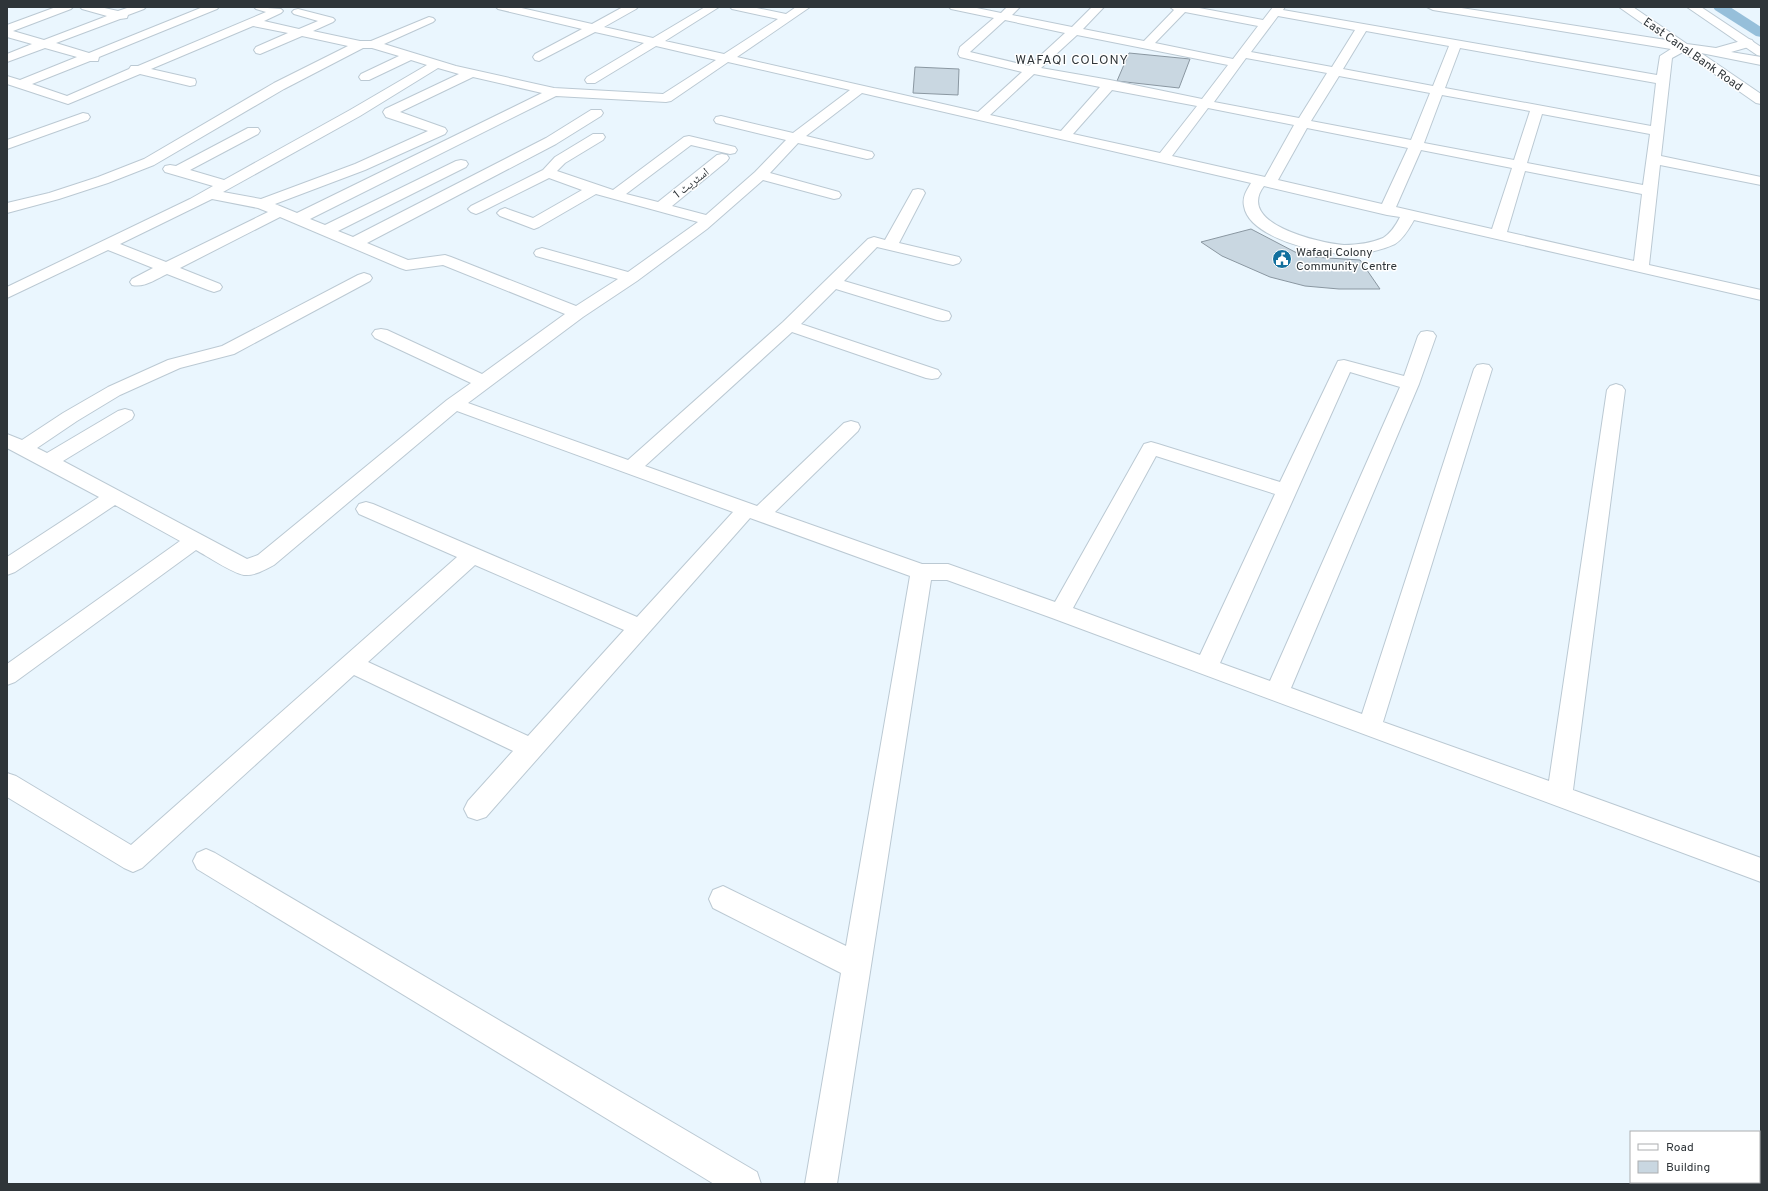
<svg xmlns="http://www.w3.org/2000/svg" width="1768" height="1191" viewBox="0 0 1768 1191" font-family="Overpass,'Noto Naskh Arabic',sans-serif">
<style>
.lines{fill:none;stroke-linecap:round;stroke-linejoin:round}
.canal{fill:#96bfda;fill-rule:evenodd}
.building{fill:#c9d7e1;stroke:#8a97a1}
.minor-casing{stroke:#bbc9d3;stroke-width:2}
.highway-casing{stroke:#bbc9d3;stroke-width:2}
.minor{fill:#fff;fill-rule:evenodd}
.highway{fill:#fff;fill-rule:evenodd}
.labels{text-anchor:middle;stroke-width:3;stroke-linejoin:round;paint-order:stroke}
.far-street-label{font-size:12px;fill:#2f3539;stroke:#fff}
.far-poi-label{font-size:12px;fill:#2f3539;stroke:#fff;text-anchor:start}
.far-neighbourhood-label{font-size:13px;letter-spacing:1px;fill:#2f3539;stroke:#fff}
</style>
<rect width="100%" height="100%" fill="#eaf6fe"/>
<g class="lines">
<polygon class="canal" points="1713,7 1730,7 1761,27 1761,37 1756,36 1715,10"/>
</g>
<g class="building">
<polygon points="1129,53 1190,59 1179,88 1117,81"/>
<polygon points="915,67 959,69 958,95 913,93"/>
<polygon points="1251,229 1295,252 1312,257 1360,260 1380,289 1339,289 1305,286 1270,277 1222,256 1201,242"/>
</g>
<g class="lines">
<defs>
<g id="minor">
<path d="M 56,7 L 73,7 L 71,9 L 13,31 L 44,40 L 107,16 L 82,9 L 80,7 L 100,7 L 118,11 L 130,7 L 146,7 L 144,9 L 128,15 L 127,18 L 120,19 L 56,43 L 89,53 L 203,7 L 219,7 L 217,9 L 99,57 L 98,61 L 90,61 L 32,84 L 67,96 L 129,69 L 131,66 L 138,66 L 266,12 L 256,9 L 254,7 L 281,9 L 283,11 L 281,13 L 264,21 L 299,29 L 318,21 L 294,14 L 292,12 L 294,10 L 298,9 L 333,18 L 335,20 L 333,22 L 313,31 L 360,41 L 371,41 L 429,17 L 433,18 L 435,20 L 433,22 L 384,44 L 456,66 L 554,88 L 663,94 L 716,60 L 656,46 L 595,83 L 587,83 L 585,80 L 587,77 L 644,43 L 595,32 L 539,61 L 535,60 L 533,57 L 535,54 L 582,29 L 498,9 L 496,7 L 517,7 L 592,24 L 623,7 L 638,7 L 636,9 L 604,27 L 653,38 L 705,7 L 719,7 L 665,41 L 724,54 L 778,19 L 732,9 L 730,7 L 752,7 L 786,14 L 796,7 L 810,7 L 737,57 L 978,112 L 1022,72 L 960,57 L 958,54 L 960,47 L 994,18 L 951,9 L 949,7 L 972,7 L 1001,13 L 1007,7 L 1020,7 L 1012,15 L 1072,27 L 1092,7 L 1104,7 L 1083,29 L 1144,41 L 1174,10 L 1170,7 L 1194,7 L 1263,20 L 1273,7 L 1285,7 L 1283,10 L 1657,75 L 1660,56 L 1671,49 L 1433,10 L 1427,7 L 1455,7 L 1666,40 L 1619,7 L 1633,7 L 1687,44 L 1716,48 L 1748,39 L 1752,40 L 1754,43 L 1752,46 L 1731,52 L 1761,57 L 1761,65 L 1701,53 L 1761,94 L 1761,104 L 1756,103 L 1683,52 L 1672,58 L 1661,156 L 1761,177 L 1761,185 L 1660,165 L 1649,265 L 1761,290 L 1761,300 L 1414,220 C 1409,229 1403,239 1395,244 C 1380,251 1363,254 1347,254 C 1320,254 1249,238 1244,206 C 1242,197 1247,190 1251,183 L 862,93 L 806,136 L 872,152 L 874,155 L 872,158 L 867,159 L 798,143 L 770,173 L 839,192 L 841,195 L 839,198 L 834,199 L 763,180 L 707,229 L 637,281 L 583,317 L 468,403 L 628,460 L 783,322 L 868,239 L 874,237 L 885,240 L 913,190 L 918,189 L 923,190 L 925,193 L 899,243 L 959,257 L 961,260 L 959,263 L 953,265 L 877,247 L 844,281 L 949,312 L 951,316 L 949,320 L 943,321 L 937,320 L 836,289 L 801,324 L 938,370 L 941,374 L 938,378 L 932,379 L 926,378 L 792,332 L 645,466 L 757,506 L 844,423 L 851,421 L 858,423 L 860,427 L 858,431 L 775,512 L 922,564 L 948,564 L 1055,602 L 1144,444 L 1151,442 L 1158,444 L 1280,482 L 1338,361 L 1344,360 L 1404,376 L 1418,336 L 1421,332 L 1427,331 L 1433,332 L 1436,336 L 1419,384 L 1291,688 L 1362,714 L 1474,369 L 1477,365 L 1483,364 L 1489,365 L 1492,369 L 1383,722 L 1549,781 L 1607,390 L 1610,386 L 1616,384 L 1622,386 L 1625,390 L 1573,790 L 1761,858 L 1761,882 L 1052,618 L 947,580 L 931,580 L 837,1184 L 805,1184 L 841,973 L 713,908 L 709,899 L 713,890 L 723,886 L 846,946 L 910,576 L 750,518 L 486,817 L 477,820 L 468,817 L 464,809 L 468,801 L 513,751 L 354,675 L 142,868 L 133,872 L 124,868 L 7,797 L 7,773 L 16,776 L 131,845 L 457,557 L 359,514 L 356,509 L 359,504 L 366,502 L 373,504 L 637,617 L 733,512 L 457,411 L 274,565 C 265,570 254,576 244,575 C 232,573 207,556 196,550 L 15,682 L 7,685 L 7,664 L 180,541 L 115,505 L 15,572 L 7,575 L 7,557 L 99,497 L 7,448 L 7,434 L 22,440 L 63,413 L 108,387 L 168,360 L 222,346 L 358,275 L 364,273 L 370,275 L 372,278 L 370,281 L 234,354 L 180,368 L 120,395 L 77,421 L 37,448 L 47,453 L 118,411 L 125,409 L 132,411 L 134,415 L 132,419 L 63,461 L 247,559 L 258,555 L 447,400 L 471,383 L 375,338 L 372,334 L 375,330 L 381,329 L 387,330 L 482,374 L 565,314 L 443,265 L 406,270 L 400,268 L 280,217 L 180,268 L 220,284 L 222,287 L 220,290 L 214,292 L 208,290 L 167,274 C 156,279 144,288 132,285 L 130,282 L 132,279 L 153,268 L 108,250 L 7,298 L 7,287 L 190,199 L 213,186 L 165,172 L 163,169 L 165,166 L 170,165 L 176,166 L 248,128 L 258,128 L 260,131 L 258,134 L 190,170 L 224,180 L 350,110 L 427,65 L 411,60 L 369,80 L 361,80 L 359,77 L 361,74 L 399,56 L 372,48 L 363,48 L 284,89 L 154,165 L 108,183 L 59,199 L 7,213 L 7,203 L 49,193 L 98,177 L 144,159 L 274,83 L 348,46 L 302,36 L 260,54 L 256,53 L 254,50 L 256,47 L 288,33 L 253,26 L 151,69 L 195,79 L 196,82 L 195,85 L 190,86 L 140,74 L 68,104 L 7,84 L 7,76 L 20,80 L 77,57 L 45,48 L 7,62 L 7,54 L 32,44 L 7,37 L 7,25 ZM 1185,12 L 1258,26 L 1233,59 L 1155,43 ZM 1278,16 L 1355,30 L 1332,67 L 1251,52 ZM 1005,20 L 1065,33 L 1029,66 L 970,52 ZM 1366,31 L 1449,46 L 1433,86 L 1343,69 ZM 1077,35 L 1228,65 L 1202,99 L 1110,80 L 1041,68 ZM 1460,48 L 1656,83 L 1651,126 L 1445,88 ZM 1246,58 L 1327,73 L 1299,118 L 1214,102 ZM 728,62 L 850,90 L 793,133 L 721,116 L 716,117 L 714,120 L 716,123 L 786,140 L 755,172 L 706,215 L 672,206 L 727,161 L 729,158 L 727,155 L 722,154 L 717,155 L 658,202 L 626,194 L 691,145 L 730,154 L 735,153 L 737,150 L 735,147 L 689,136 L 684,137 L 613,190 L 557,171 L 565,163 L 603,140 L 605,137 L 603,134 L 593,134 L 555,157 L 543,170 L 471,206 L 468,209 L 471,212 L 476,214 L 481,212 L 549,178 L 582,190 L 533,218 L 510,210 L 505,208 L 500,210 L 497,213 L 500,216 L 534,229 L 539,227 L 596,194 L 698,222 L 628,272 L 542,248 L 536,250 L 534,253 L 536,256 L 618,279 L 576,306 L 451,257 L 445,255 L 408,260 L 367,243 L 556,144 L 601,116 L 603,113 L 601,110 L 591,110 L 546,138 L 353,237 L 338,231 L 466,167 L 468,164 L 466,161 L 461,160 L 456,161 L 325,225 L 310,219 L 556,96 L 666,102 L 671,101 ZM 438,68 L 459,74 L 385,109 L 383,112 L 386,117 L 428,131 L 355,164 L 261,199 L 223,192 L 360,116 ZM 1034,74 L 1100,87 L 1061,131 L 990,115 ZM 1339,76 L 1430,93 L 1411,140 L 1311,121 ZM 473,77 L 542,93 L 297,213 L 275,204 L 365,170 L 445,134 L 447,131 L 445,128 L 400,112 ZM 1112,90 L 1197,106 L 1160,153 L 1073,134 ZM 1442,95 L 1530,111 L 1514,160 L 1424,143 ZM 1208,108 L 1294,125 L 1265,177 L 1172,156 ZM 1542,114 L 1650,134 L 1643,185 L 1527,163 ZM 1307,128 L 1408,148 L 1382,204 L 1278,180 ZM 1421,150 L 1512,168 L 1492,229 L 1396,207 ZM 1525,171 L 1642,194 L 1634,261 L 1507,232 ZM 1264,186 L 1387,215 L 1400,217 C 1396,225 1391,233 1383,238 C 1371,243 1357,245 1344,245 C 1320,243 1235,224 1264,186 ZM 212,199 L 258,208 L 268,212 L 166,262 L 120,244 ZM 1350,372 L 1400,387 L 1270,681 L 1220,663 ZM 1156,456 L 1275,494 L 1200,655 L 1073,608 ZM 475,565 L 624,630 L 528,736 L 368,662 Z"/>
<polygon points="83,113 88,114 90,117 88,120 7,149 7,140"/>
<polygon points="206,849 215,853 757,1172 761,1184 714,1184 197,869 193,861 197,853"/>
</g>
<polygon id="highway" points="1687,7 1701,7 1761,47 1761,56 1757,55"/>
</defs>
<use href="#minor" class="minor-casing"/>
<use href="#highway" class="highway-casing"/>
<use href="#minor" class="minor"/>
<use href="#highway" class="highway"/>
</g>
<defs>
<symbol id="civic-disc" viewBox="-11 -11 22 22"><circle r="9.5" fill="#116f9d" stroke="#fff"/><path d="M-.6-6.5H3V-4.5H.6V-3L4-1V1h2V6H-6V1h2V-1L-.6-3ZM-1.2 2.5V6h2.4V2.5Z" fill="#fff"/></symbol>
</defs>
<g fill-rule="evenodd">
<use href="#civic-disc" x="1271" y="248" width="22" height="22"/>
</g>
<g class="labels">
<g class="far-street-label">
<text transform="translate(1693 54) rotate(35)" y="4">East Canal Bank Road</text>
<text transform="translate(691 183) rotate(-38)" y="4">اسٹریٹ 1</text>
</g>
<g class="far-poi-label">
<text x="1296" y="256">Wafaqi Colony<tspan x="1296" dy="14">Community Centre</tspan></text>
</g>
<g class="far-neighbourhood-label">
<text x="1072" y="64">WAFAQI COLONY</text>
</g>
</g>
<rect width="1768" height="1191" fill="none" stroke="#2f3539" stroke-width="16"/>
<rect x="1630" y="1131" width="130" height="52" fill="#ffffff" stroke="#acaeb0"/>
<rect x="1638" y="1144" width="20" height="6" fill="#ffffff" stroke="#acaeb0"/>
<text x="1666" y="1151" font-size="12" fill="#2f3539">Road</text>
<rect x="1638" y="1161" width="20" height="12" fill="#c9d7e1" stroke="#acaeb0"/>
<text x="1666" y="1171" font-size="12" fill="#2f3539">Building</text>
</svg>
